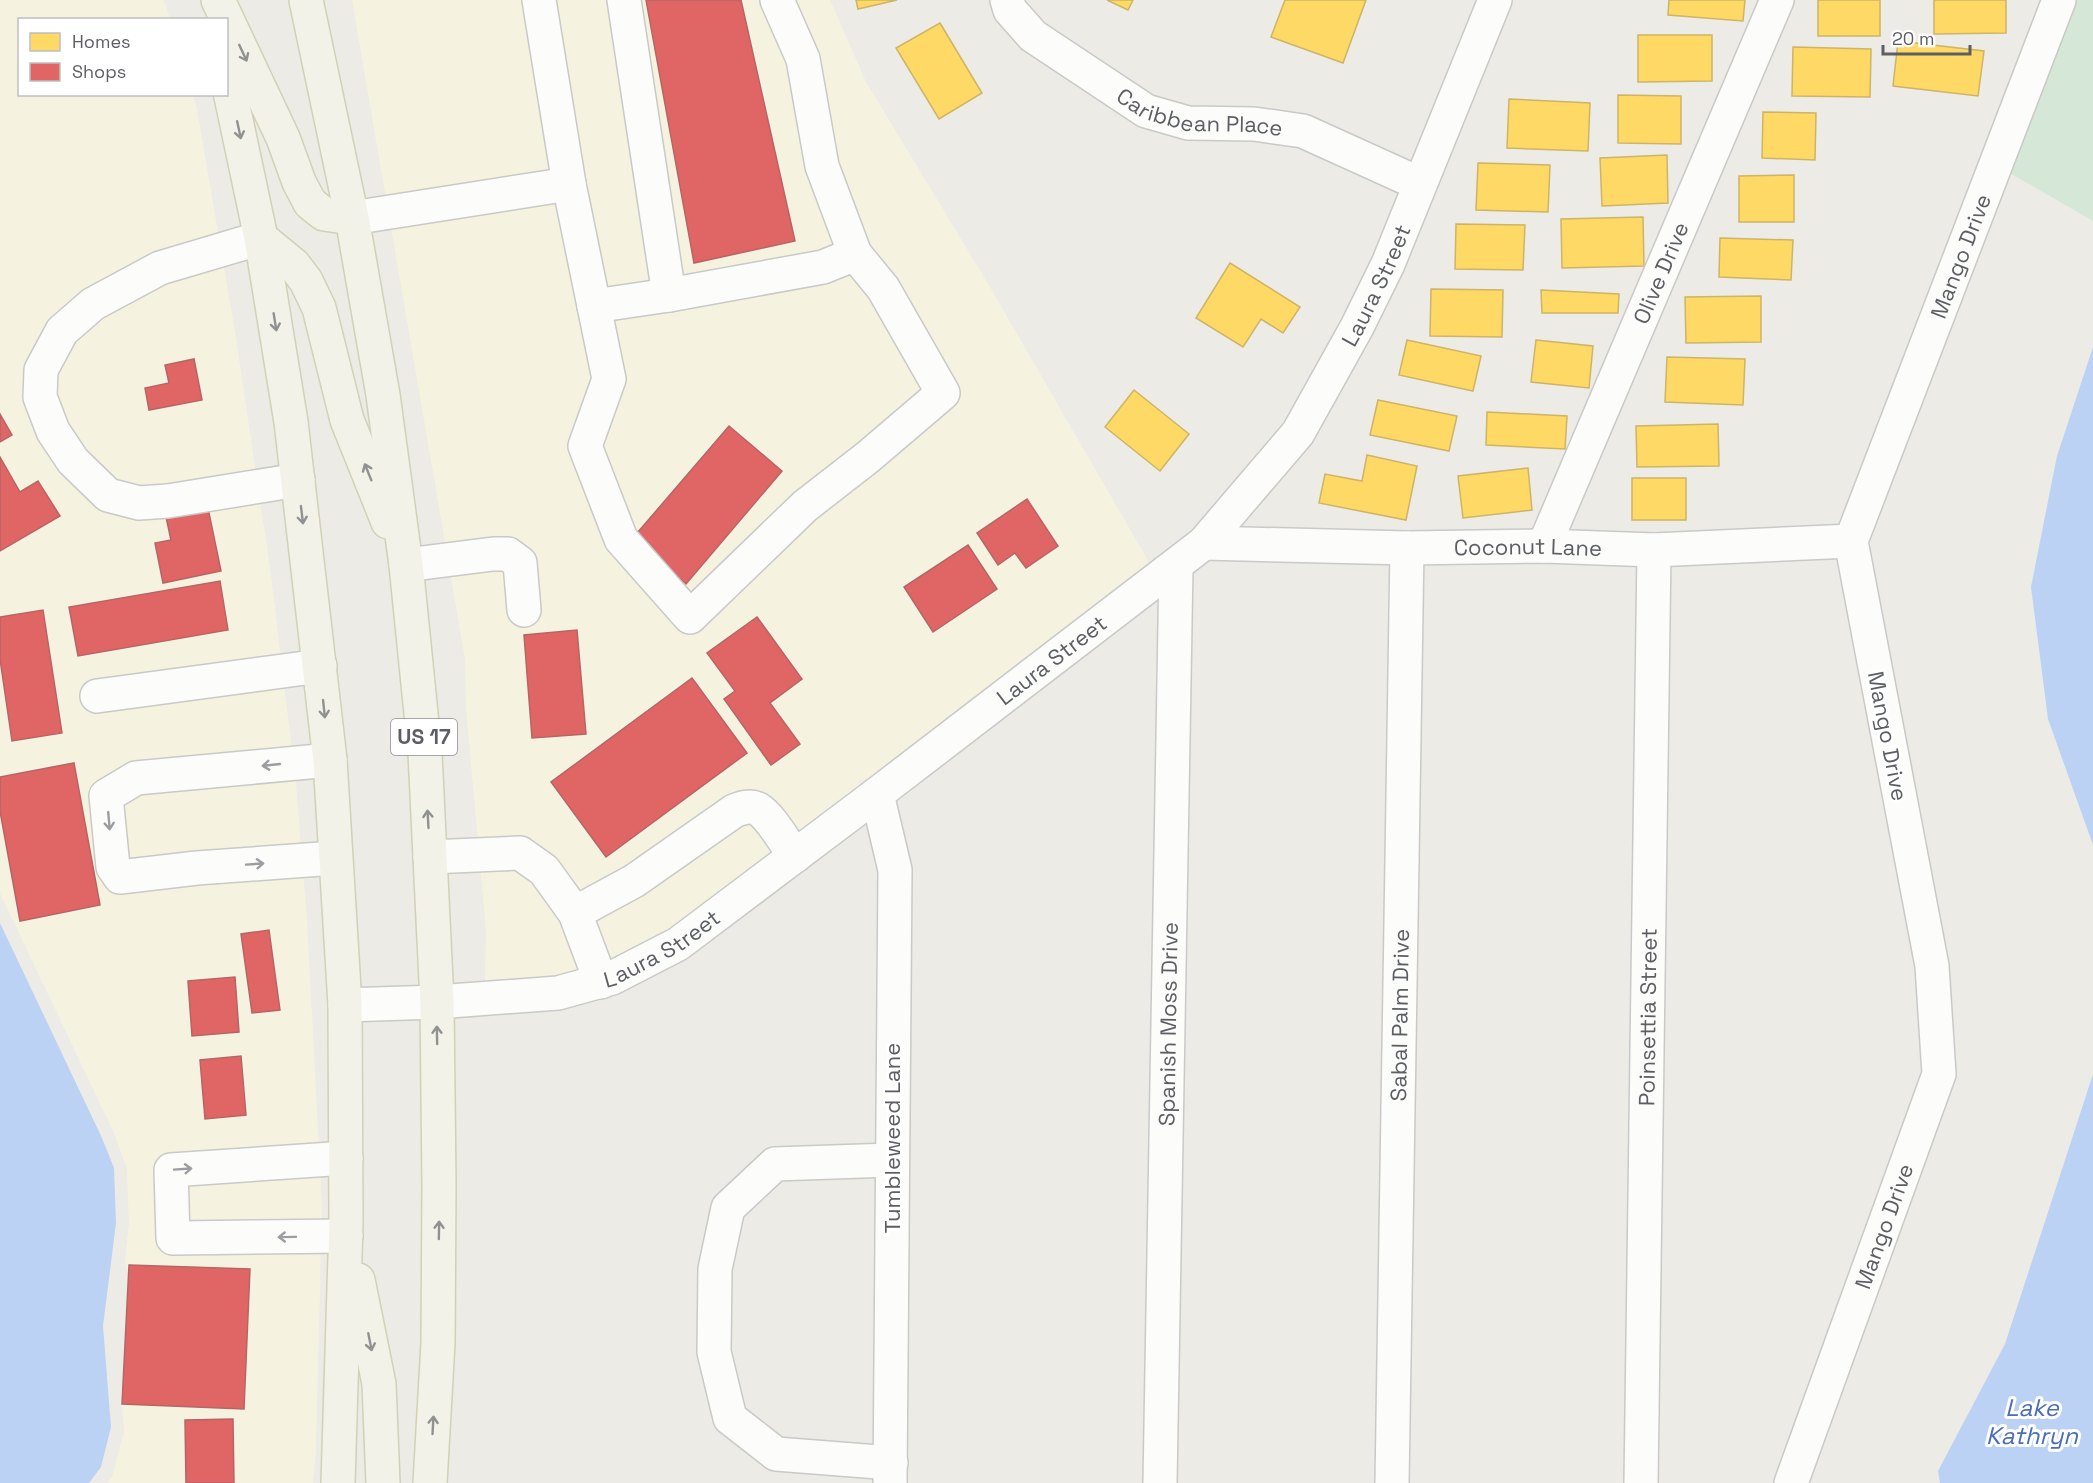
<svg xmlns="http://www.w3.org/2000/svg" width="2093" height="1483" viewBox="0 0 2093 1483" font-family="'Space Grotesk',sans-serif">
<style>
.commercial{fill:#f5f3e0}
.green{fill:#d5e7d6}
.water{fill:#bcd2f4}
.homes{fill:#ffd966;stroke:#ceb465;stroke-width:1.5}
.shops{fill:#e06666;stroke:#b86465;stroke-width:1.5}
.lines{fill:none;stroke-linecap:round;stroke-linejoin:round}
.minor-casing{stroke:#c9c9c8;stroke-width:36}
.major-casing{stroke:#d2d0b6;stroke-width:36}
.minor{stroke:#fcfcfb;stroke-width:33}
.major{stroke:#f2f2e8;stroke-width:33}
.oneway{stroke:#909292}
.oneway2{stroke:#9c9da0}
.labels{text-anchor:middle;stroke-width:6;stroke-linejoin:round;paint-order:stroke}
.shield{fill:#fff;stroke:#8d8e92;stroke-width:1.5}
.shield-label{font-size:21px;font-weight:bold;fill:#5c5e64}
.street-label{font-size:22px;fill:#5c5e64;stroke:#fff}
.water-label{font-size:24px;font-style:italic;fill:#4b6dbc;stroke:#fff}
</style>
<rect width="100%" height="100%" fill="#ecebe6"/>
<g class="commercial">
<polygon points="0,0 164,0 170,19 20,20 20,94 193,95 197,109 236,338 271,575 296,784 307,921 322,1207 316,1448 313,1483 107,1483 112,1477 124,1432 121,1392 135,1363 133,1299 125,1260 129,1224 127,1169 114,1133 0,893"/>
<polygon points="352,0 830,0 866,82 987,282 1150,564 870,779 859,781 860,787 669,929 605,963 554,977 485,982 486,931 466,708 465,659"/>
</g>
<polygon class="green" points="2076,0 2093,0 2093,221 2010,173"/>
<g class="water">
<polygon points="2093,347 2093,845 2048,719 2031,587 2057,456"/>
<polygon points="0,923 102,1138 114,1168 116,1223 103,1326 111,1427 101,1467 89,1483 0,1483"/>
<polygon points="2093,1074 2093,1483 1940,1483 1938,1471 2005,1344"/>
</g>
<g class="homes">
<polygon points="856,0 897,0 858,9"/>
<polygon points="1107,0 1133,0 1128,10"/>
<polygon points="1285,0 1366,0 1343,63 1271,37"/>
<polygon points="1669,0 1745,0 1743,21 1668,15"/>
<rect x="1818" y="0" width="62" height="36"/>
<polygon points="1934,0 2006,0 2006,33 1934,34"/>
<polygon points="940,23 982,93 939,119 896,48"/>
<polygon points="1638,35 1712,35 1712,81 1638,82"/>
<polygon points="1898,41 1984,51 1978,96 1893,86"/>
<polygon points="1793,47 1871,49 1870,97 1792,96"/>
<polygon points="1618,95 1681,96 1681,144 1618,143"/>
<polygon points="1509,99 1590,103 1588,151 1507,148"/>
<polygon points="1763,112 1816,113 1815,160 1762,158"/>
<polygon points="1667,155 1668,203 1602,206 1600,158"/>
<polygon points="1478,163 1550,165 1548,212 1476,210"/>
<polygon points="1794,175 1794,222 1739,222 1739,176"/>
<polygon points="1643,217 1644,266 1562,268 1561,219"/>
<polygon points="1456,224 1525,225 1523,270 1455,269"/>
<polygon points="1720,238 1793,240 1791,280 1719,277"/>
<polygon points="1230,263 1300,307 1283,333 1261,319 1243,347 1196,318"/>
<polygon points="1431,289 1503,290 1502,337 1430,336"/>
<polygon points="1541,290 1619,294 1618,313 1542,313"/>
<polygon points="1761,296 1761,342 1686,343 1685,297"/>
<polygon points="1407,340 1481,356 1473,391 1399,375"/>
<polygon points="1536,340 1593,346 1589,388 1531,382"/>
<polygon points="1667,357 1745,359 1743,405 1665,402"/>
<polygon points="1134,390 1189,434 1160,471 1105,427"/>
<polygon points="1378,400 1457,416 1449,451 1370,435"/>
<polygon points="1487,412 1567,416 1565,449 1486,445"/>
<polygon points="1718,424 1719,466 1637,467 1636,426"/>
<polygon points="1367,455 1417,466 1406,520 1319,503 1325,474 1362,481"/>
<polygon points="1528,468 1532,510 1463,518 1458,476"/>
<rect x="1632" y="478" width="54" height="42"/>
</g>
<g class="shops">
<polygon points="646,0 741,0 795,241 694,263"/>
<polygon points="194,359 202,400 149,410 145,388 169,383 165,365"/>
<polygon points="0,414 12,435 0,442"/>
<polygon points="729,426 782,471 686,584 632,539"/>
<polygon points="0,457 20,492 38,481 60,516 0,551"/>
<polygon points="1027,499 1058,546 1026,568 1015,553 998,565 977,533"/>
<polygon points="208,508 221,571 163,583 155,543 171,540 166,517"/>
<polygon points="968,545 997,589 933,632 904,587"/>
<polygon points="220,581 228,630 78,656 69,607"/>
<polygon points="43,610 62,733 12,741 0,659 0,617"/>
<polygon points="757,617 802,679 770,703 800,744 771,765 724,699 735,691 707,653"/>
<polygon points="577,630 586,734 532,738 524,635"/>
<polygon points="692,678 747,753 606,857 551,782"/>
<polygon points="74,763 100,905 20,921 0,811 0,777"/>
<polygon points="269,930 280,1010 252,1013 241,934"/>
<polygon points="235,977 239,1032 192,1036 188,981"/>
<polygon points="241,1056 246,1115 205,1119 200,1060"/>
<polygon points="129,1265 250,1269 244,1409 122,1404"/>
<polygon points="233,1419 234,1483 186,1483 185,1420"/>
</g>
<g class="lines">
<defs>
<g id="minor">
<polyline points="539,0 569,184"/>
<polyline points="777,0 803,59 822,166 855,254"/>
<path id="s1" d="M 1007,0 L 1010,10 L 1033,36 L 1146,111 L 1188,123 L 1254,124 L 1303,131 L 1420,184"/>
<polyline points="352,218 569,184 609,379 585,446 621,539 690,617 805,506 868,457 943,393 883,288 855,254 823,267 669,295 624,0"/>
<polyline points="261,238 160,268 93,304 62,331 41,370 40,397 53,431 73,461 108,495 139,503 168,501 298,480"/>
<polyline points="594,306 669,295"/>
<path id="s2" d="M 1204,543 L 1407,548 L 1544,546 L 1654,550 L 1851,541"/>
<path id="s3" d="M 1544,546 L 1777,0"/>
<polyline points="406,565 493,554 508,554 520,563 524,610"/>
<polyline points="97,696 320,666"/>
<polyline points="330,760 136,778 106,796 113,867 120,877 197,868 335,858"/>
<polyline points="877,794 895,870 890,1483"/>
<polyline points="430,857 520,853 544,870 575,913 601,982"/>
<path d="M 575,913 L 634,881 L 734,811 C 742,808 750,805 758,809 C 771,817 786,844 795,856"/>
<path id="s4" d="M 345,1005 L 437,1002 L 558,993 L 612,978 L 678,944 L 877,794 L 1204,543 L 1298,433 L 1357,327 L 1388,264 L 1495,0"/>
<polyline points="346,1158 171,1170 173,1238 346,1236"/>
<polyline points="891,1463 776,1454 730,1418 714,1352 715,1269 728,1208 775,1164 891,1160"/>
<path id="s5" d="M 1160,1483 L 1176,566"/>
<path id="s6" d="M 1392,1483 L 1407,548"/>
<path id="s7" d="M 1641,1483 L 1654,550"/>
<path id="s8" d="M 1791,1483 L 1939,1074 L 1932,966 L 1851,541 L 2059,0"/>
</g>
<g id="major">
<polyline points="218,0 283,138 299,182 310,203 324,214 352,218"/>
<polyline points="306,0 352,218 383,395 406,565 425,753 437,1002 439,1186 438,1343 430,1483"/>
<polyline points="226,73 261,238 291,422 330,760 345,1005 346,1223 338,1483"/>
<polyline points="261,238 294,265 306,281 319,308 347,420 388,522"/>
<polyline points="358,1280 379,1384 383,1483"/>
</g>
</defs>
<use href="#minor" class="minor-casing"/>
<use href="#major" class="major-casing"/>
<use href="#minor" class="minor"/>
<use href="#major" class="major"/>
</g>
<defs><path id="oneway-shaft" d="M-6 0H5M1.5-3L5.5 0L1.5 3" fill="none" stroke-width="1.6" stroke-linecap="round" stroke-linejoin="round" transform="scale(1.5)"/></defs>
<g class="oneway">
<use href="#oneway-shaft" transform="translate(243 53) rotate(65)"/>
<use href="#oneway-shaft" transform="translate(239 130) rotate(78)"/>
<use href="#oneway-shaft" transform="translate(275 322) rotate(81)"/>
<use href="#oneway-shaft" transform="translate(368 472) rotate(-112)"/>
<use href="#oneway-shaft" transform="translate(302 515) rotate(83)"/>
<use href="#oneway-shaft" transform="translate(324 709) rotate(84)"/>
<use href="#oneway-shaft" transform="translate(428 819) rotate(-93)"/>
<use href="#oneway-shaft" transform="translate(437 1035) rotate(-91)"/>
<use href="#oneway-shaft" transform="translate(439 1230) rotate(-89)"/>
<use href="#oneway-shaft" transform="translate(370 1342) rotate(79)"/>
<use href="#oneway-shaft" transform="translate(433 1425) rotate(-87)"/>
</g>
<g class="oneway2">
<use href="#oneway-shaft" transform="translate(271 765) rotate(174)"/>
<use href="#oneway-shaft" transform="translate(109 821) rotate(85)"/>
<use href="#oneway-shaft" transform="translate(255 864) rotate(-4)"/>
<use href="#oneway-shaft" transform="translate(183 1169) rotate(-4)"/>
<use href="#oneway-shaft" transform="translate(287 1237) rotate(179)"/>
</g>
<g class="labels">
<rect class="shield" x="391" y="719" width="66" height="36" rx="4.5"/>
<g class="shield-label">
<text x="424" y="744">US 17</text>
</g>
<g class="street-label">
<text dy="8" stroke="none"><textPath href="#s1" startOffset="234">Caribbean Place</textPath></text>
<text dy="8" stroke="none"><textPath href="#s8" startOffset="1281">Mango Drive</textPath></text>
<text dy="8" stroke="none"><textPath href="#s3" startOffset="297">Olive Drive</textPath></text>
<text dy="8" stroke="none"><textPath href="#s4" startOffset="1317">Laura Street</textPath></text>
<text dy="8" stroke="none"><textPath href="#s2" startOffset="324">Coconut Lane</textPath></text>
<text dy="8" stroke="none"><textPath href="#s4" startOffset="813">Laura Street</textPath></text>
<text transform="translate(1888 736) rotate(79)" y="8">Mango Drive</text>
<text dy="8" stroke="none"><textPath href="#s4" startOffset="327">Laura Street</textPath></text>
<text dy="8" stroke="none"><textPath href="#s6" startOffset="468">Sabal Palm Drive</textPath></text>
<text dy="8" stroke="none"><textPath href="#s7" startOffset="466">Poinsettia Street</textPath></text>
<text dy="8" stroke="none"><textPath href="#s5" startOffset="459">Spanish Moss Drive</textPath></text>
<text transform="translate(892 1138) rotate(-90)" y="8">Tumbleweed Lane</text>
<text dy="8" stroke="none"><textPath href="#s8" startOffset="273">Mango Drive</textPath></text>
</g>
<g class="water-label">
<text x="2032" y="1416">Lake<tspan x="2032" dy="28">Kathryn</tspan></text>
</g>
</g>
<rect x="18" y="18" width="210" height="78" fill="#ffffff" stroke="#bebfc1" stroke-width="1.5"/>
<rect x="30" y="33" width="30" height="18" fill="#ffd966" stroke="#bebfc1" stroke-width="1.5"/>
<text x="72" y="48" font-size="18" fill="#5c5e64">Homes</text>
<rect x="30" y="63" width="30" height="18" fill="#e06666" stroke="#bebfc1" stroke-width="1.5"/>
<text x="72" y="78" font-size="18" fill="#5c5e64">Shops</text>
<path d="M1883 45v9h87v-9" fill="none" stroke="#5c5e64" stroke-width="3"/>
<text x="1892" y="45" font-size="18" fill="#5c5e64" stroke="#ffffff" stroke-width="4.5" paint-order="stroke">20 m</text>
</svg>
